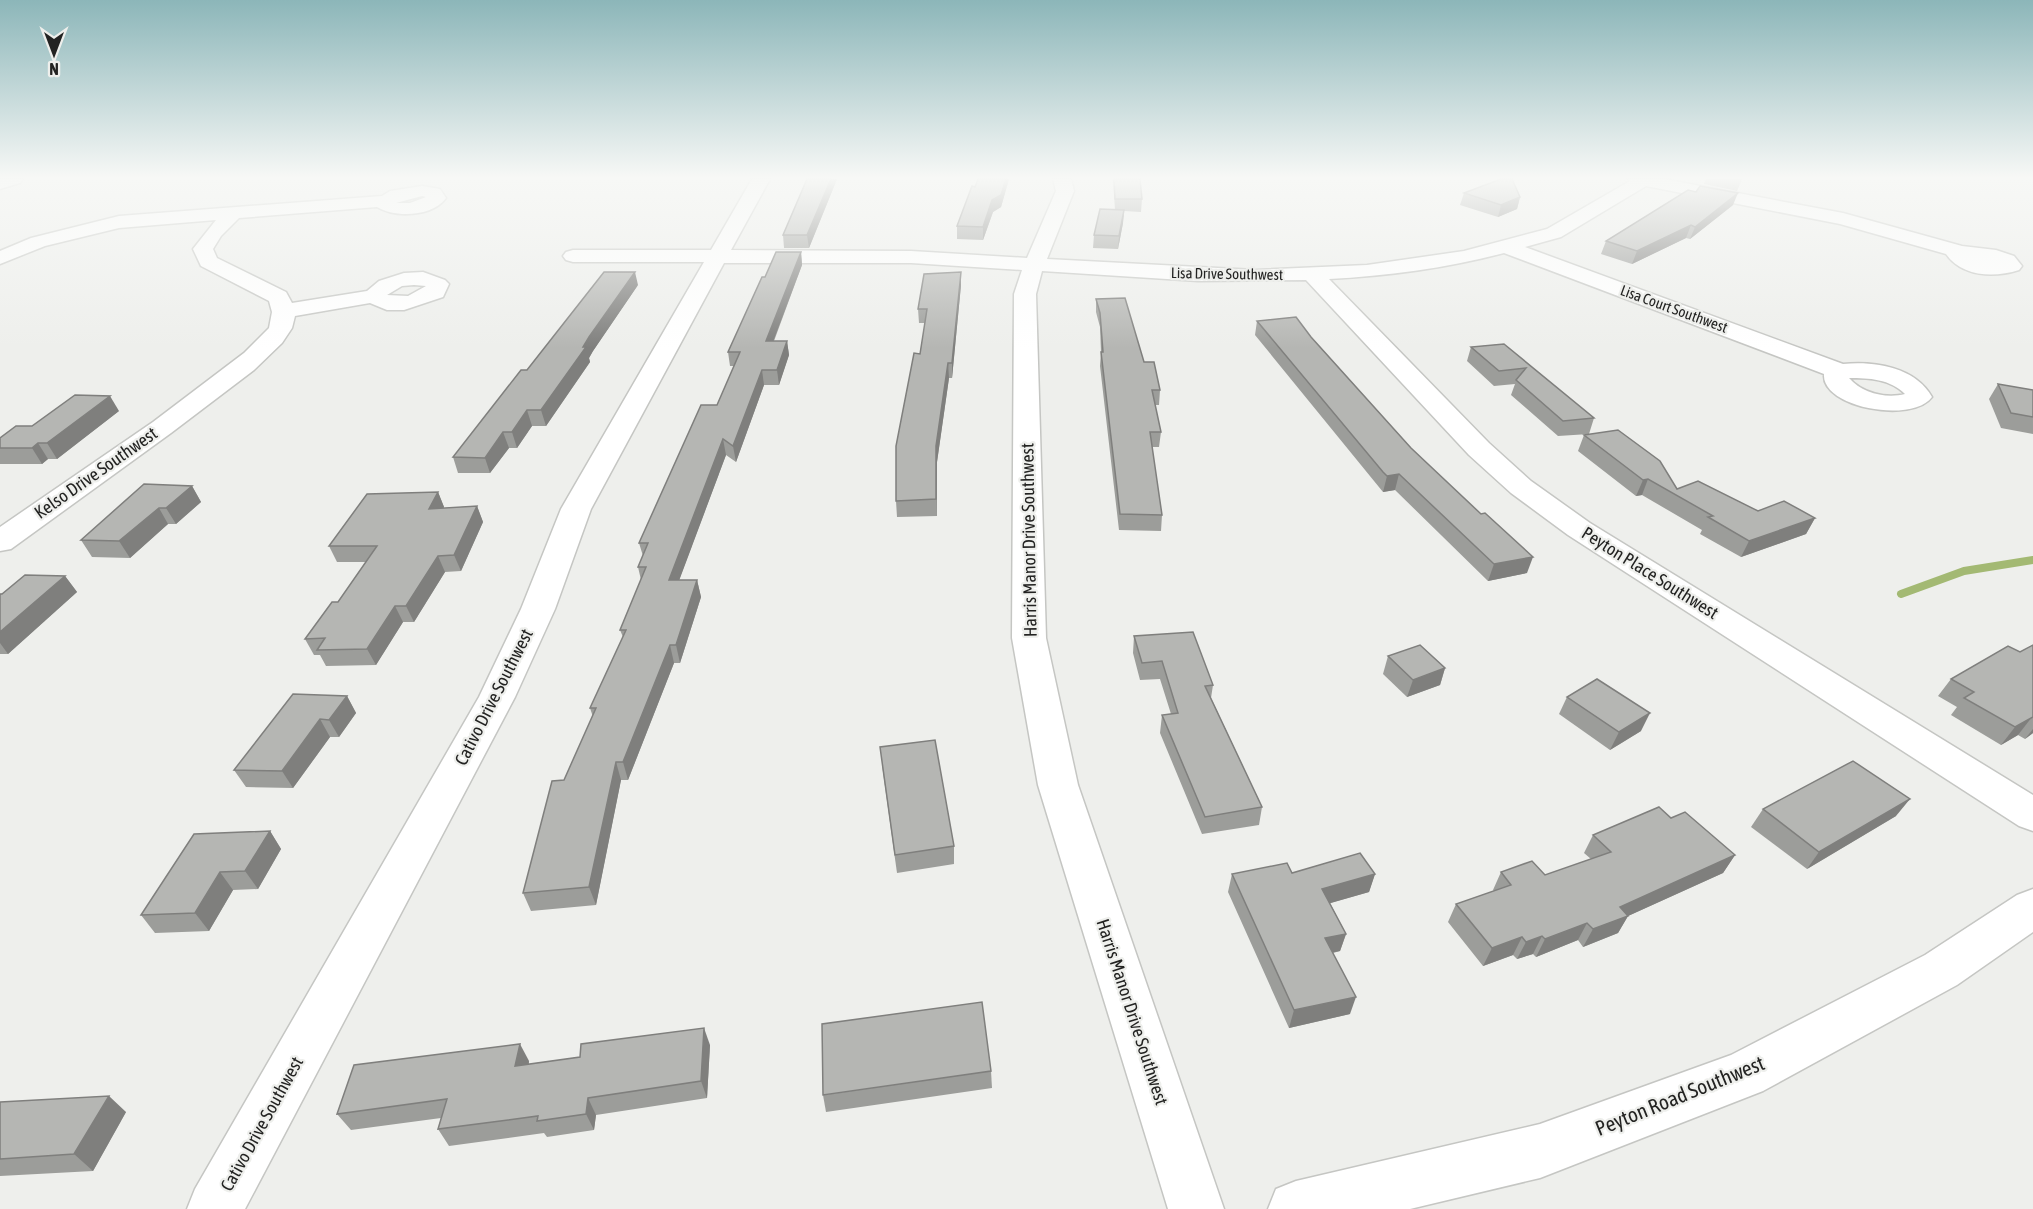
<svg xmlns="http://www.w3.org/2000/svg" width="2033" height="1209" viewBox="0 0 2033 1209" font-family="'Asap Condensed',sans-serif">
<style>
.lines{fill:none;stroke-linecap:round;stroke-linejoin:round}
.stream{stroke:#a3b973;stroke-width:8}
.street-casing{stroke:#c5c6c3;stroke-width:3}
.secondary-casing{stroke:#c5c6c3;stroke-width:3}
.street{fill:#fff;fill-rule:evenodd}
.secondary{fill:#fff;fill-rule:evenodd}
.wall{fill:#9c9d9a}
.shaded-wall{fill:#7f7f7d}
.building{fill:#b5b6b3;stroke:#7f7f7d;stroke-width:1.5}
.labels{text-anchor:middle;stroke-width:4.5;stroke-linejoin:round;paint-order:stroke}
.far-street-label{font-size:15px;fill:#232322;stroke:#eeefec}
.street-label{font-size:18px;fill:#232322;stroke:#eeefec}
.near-street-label{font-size:21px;fill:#232322;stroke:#eeefec}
</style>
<rect width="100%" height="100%" fill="#eeefec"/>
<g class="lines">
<polyline class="stream" points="1901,594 1964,571 2033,560"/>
<defs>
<g id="street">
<polygon points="0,179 23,179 20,183 0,189"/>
<path d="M 752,179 L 770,179 L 731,250 L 911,251 L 1027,258 L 1056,191 L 1053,179 L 1071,179 L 1074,191 L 1047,259 L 1256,270 L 1367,265 L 1464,251 L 1547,229 L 1630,181 L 1628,179 L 1664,179 L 1843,213 L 1962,246 L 1996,250 L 2014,256 L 2022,266 L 2019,270 C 1994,278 1962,277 1946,254 L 1840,224 L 1646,186 L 1561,237 L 1525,247 L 1843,364 C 1875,361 1915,367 1932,397 C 1913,424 1821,408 1824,374 L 1504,253 C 1447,268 1388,276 1329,279 L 1489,443 L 1531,481 L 1590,523 L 2033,795 L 2033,831 L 2019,826 L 1568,535 L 1511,493 L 1469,455 L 1306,280 L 1198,281 L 1042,271 L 1036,294 L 1046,638 L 1078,785 L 1224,1209 L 1168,1209 L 1038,785 L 1012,638 L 1014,294 L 1022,270 L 911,263 L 724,263 L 591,509 L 555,609 L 515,697 L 245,1209 L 187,1209 L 195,1189 L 479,697 L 521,609 L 561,509 L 704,262 L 573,262 L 566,260 L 563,256 L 566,252 L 573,250 L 711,250 ZM 1849,378 C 1869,378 1890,379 1905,394 C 1886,399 1862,393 1849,378 Z"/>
<path d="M 422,186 L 440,189 L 446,198 C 432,217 395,218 377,207 L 239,218 L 221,236 L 213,249 L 217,258 L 286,292 L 292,303 L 367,291 L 379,281 L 404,273 L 423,272 L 445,280 L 449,284 L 443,297 L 404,310 L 387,310 L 370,303 L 295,316 L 292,328 L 282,343 L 254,370 L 171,433 L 11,549 L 0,551 L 0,527 L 153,422 L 244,353 L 269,328 L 272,312 L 269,301 L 201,266 L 193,249 L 216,220 L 119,228 L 45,246 L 0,264 L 0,251 L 31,238 L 119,216 L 382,196 L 390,191 ZM 422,196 L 426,197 L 410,203 L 396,203 ZM 414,285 L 426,286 L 408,296 L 387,295 L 402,286 Z"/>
</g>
<polygon id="secondary" points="2033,889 2033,932 1957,985 1763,1091 1540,1178 1410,1209 1268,1209 1276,1189 1296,1181 1540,1124 1731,1055 1925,955 2017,895"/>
</defs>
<use href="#street" class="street-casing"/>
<use href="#secondary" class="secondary-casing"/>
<use href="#street" class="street"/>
<use href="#secondary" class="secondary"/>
</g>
<g class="wall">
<polygon points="807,179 837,179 809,248 784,248 783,235"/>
<polygon points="978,179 1009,179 1001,207 993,212 983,240 957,239 957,226"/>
<polygon points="1113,179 1140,179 1142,199 1141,212 1124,211 1123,223 1118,249 1093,248 1094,235 1115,210"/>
<polygon points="1706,179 1742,179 1737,191 1704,184"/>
<polygon points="1464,193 1520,197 1517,209 1498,217 1460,205"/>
<polygon points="1733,205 1690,239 1686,238 1632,264 1601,254 1606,241"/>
<polygon points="801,252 802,265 774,341 787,341 789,355 779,385 764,385 736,462 726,455 679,580 697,580 701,597 680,663 674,663 628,780 621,780 596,905 531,911 523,893 564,780 593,717 590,708 623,637 620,630 641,580 638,567 643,556 639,543 717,405 734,366 730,366 728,352 765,277"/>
<polygon points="961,272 961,285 952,378 949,378 937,462 937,516 897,517 896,501 925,323 919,323 918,309"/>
<polygon points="638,285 593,351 589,358 590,362 546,426 532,426 517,448 509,448 490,473 458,473 453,457"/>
<polygon points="1096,299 1144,362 1160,390 1159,405 1155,405 1161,432 1159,447 1152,447 1162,515 1161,531 1119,530 1100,366 1101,352 1100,327 1096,312"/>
<polygon points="1257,321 1311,337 1411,448 1527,573 1488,581 1395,490 1383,492 1255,335"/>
<polygon points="1504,344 1594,418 1589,434 1558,436 1511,395 1515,384 1494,386 1467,361 1471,347"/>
<polygon points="1998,384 2033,390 2033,434 2001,428 1989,399"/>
<polygon points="119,411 57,459 48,459 42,464 0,464 0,438 32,426"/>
<polygon points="1584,435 1677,489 1758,511 1815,518 1806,534 1741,557 1700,534 1702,530 1642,495 1636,496 1578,451"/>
<polygon points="192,486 201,502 176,524 168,524 130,558 92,557 81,540"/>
<polygon points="438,492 444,507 443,508 477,506 483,522 461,571 445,572 414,622 403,622 376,665 326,666 320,655 314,655 305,639 338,602 366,562 337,562 329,546"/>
<polygon points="65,576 77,592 8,654 0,654 0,594"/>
<polygon points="1134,636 1213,685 1211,698 1262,807 1259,825 1202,834 1160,733 1162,715 1171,714 1160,679 1140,680 1133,653"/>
<polygon points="2033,645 2033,733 2025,739 2018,735 2001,745 1951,715 1957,707 1938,696 1951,679 2020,652"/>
<polygon points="1388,656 1445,668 1440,685 1407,697 1383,674"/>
<polygon points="347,696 356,713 339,737 330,737 293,788 246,787 234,770"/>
<polygon points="1567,697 1641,731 1610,750 1559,714"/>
<polygon points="882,765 954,846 954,864 897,873"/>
<polygon points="1763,809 1896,816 1807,869 1751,827"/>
<polygon points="1671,818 1735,855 1723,873 1628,916 1618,933 1583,947 1578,940 1536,957 1533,954 1517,959 1513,955 1483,966 1448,922 1456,904 1494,891 1493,890 1501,872 1545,875 1591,859 1584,853 1593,835"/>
<polygon points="270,831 281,849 258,889 233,890 209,931 155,933 141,915"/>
<polygon points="1292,873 1375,874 1369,892 1330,903 1346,934 1340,951 1333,953 1350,1014 1289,1028 1228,892 1232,874"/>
<polygon points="710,1045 707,1098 596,1115 594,1130 547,1137 544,1133 449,1146 438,1129 441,1118 351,1130 337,1114 529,1061 529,1064 580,1057"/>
<polygon points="991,1071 992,1088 826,1112 823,1095"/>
<polygon points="0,1102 126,1112 93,1171 0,1176"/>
</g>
<g class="shaded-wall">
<polygon points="831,179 837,179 809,248 807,235"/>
<polygon points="1006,179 1009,179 1001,207 993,212 983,240 983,227 992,200"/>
<polygon points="1738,193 1733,205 1690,239 1695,227"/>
<polygon points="1520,197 1517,209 1498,217 1501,205"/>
<polygon points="1124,210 1123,223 1118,249 1119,236"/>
<polygon points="1691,225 1686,238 1632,264 1637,251"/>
<polygon points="801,252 802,265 768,355 766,341"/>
<polygon points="635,272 638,285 593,351 589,358 590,362 546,426 541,410 583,347 589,337"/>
<polygon points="961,272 961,285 952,378 952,363"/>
<polygon points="787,341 789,355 779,385 777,370"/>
<polygon points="948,363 949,378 937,462 937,516 936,446"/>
<polygon points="762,370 764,385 736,462 733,446"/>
<polygon points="110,396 119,411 57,459 47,443"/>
<polygon points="527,410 532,426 517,448 512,432"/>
<polygon points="503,432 509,448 490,473 485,458"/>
<polygon points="723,439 726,455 673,597 669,580"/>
<polygon points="38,443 48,459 42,464 32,448"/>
<polygon points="1399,474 1395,490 1383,492 1387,476"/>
<polygon points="1648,479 1642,495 1636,496 1643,480"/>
<polygon points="192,486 201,502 176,524 166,508"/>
<polygon points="438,492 444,507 435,525 429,509"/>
<polygon points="477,506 483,522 461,571 454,555"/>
<polygon points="159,508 168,524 130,558 119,541"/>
<polygon points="1815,518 1806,534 1741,557 1749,541"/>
<polygon points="438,556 445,572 414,622 406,606"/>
<polygon points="1533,557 1527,573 1488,581 1494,564"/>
<polygon points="65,576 77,592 8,654 0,643 0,632"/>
<polygon points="697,580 701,597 680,663 676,645"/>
<polygon points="395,606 403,622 376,665 367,649"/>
<polygon points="670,645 674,663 628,780 623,762"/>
<polygon points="1445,668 1440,685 1407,697 1413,680"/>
<polygon points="347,696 356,713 339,737 329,720"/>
<polygon points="1650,713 1641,731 1610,750 1619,732"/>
<polygon points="2032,717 2018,735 2001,745 2015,727"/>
<polygon points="320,719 330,737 293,788 282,771"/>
<polygon points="2033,729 2033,733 2025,739"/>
<polygon points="616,762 621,780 596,905 589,887"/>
<polygon points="1910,799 1896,816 1807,869 1819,852"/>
<polygon points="270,831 281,849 258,889 245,871"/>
<polygon points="1735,855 1723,873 1628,916 1618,933 1583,947 1593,929 1620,907"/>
<polygon points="220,872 233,890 209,931 195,913"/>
<polygon points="1375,874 1369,892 1317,907 1322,889"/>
<polygon points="1587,923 1578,940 1536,957 1545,939"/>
<polygon points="1346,934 1340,951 1320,955 1325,938"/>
<polygon points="1542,936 1533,954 1517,959 1526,942"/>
<polygon points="1522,937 1513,955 1483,966 1492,948"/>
<polygon points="1356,997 1350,1014 1289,1028 1294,1010"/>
<polygon points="704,1028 710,1045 707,1098 701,1081"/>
<polygon points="520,1044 529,1061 525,1083 515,1066"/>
<polygon points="109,1096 126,1112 93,1171 74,1154"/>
<polygon points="588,1098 596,1115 594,1130 586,1114"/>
</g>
<g class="building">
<polygon points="807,179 831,179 807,235 783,235"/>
<polygon points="978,179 1006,179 1001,195 992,200 983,227 957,226 972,186 975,187"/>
<polygon points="1114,179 1140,179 1142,199 1115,199"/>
<polygon points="1501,179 1512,179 1520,197 1501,205 1464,193"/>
<polygon points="1700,186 1738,193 1695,227 1691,225 1637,251 1606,241 1688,190 1696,192"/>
<polygon points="1100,209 1124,210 1119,236 1094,235"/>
<polygon points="776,252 801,252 766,341 787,341 777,370 762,370 733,446 723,439 669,580 697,580 676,645 670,645 623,762 616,762 589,887 523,893 552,781 564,780 596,708 590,708 626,630 620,630 646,567 638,567 648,543 639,543 701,405 717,405 740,352 728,352 762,277 765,277"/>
<polygon points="604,272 635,272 589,337 583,347 586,347 541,410 527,410 512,432 503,432 485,458 453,457 521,370 527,370"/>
<polygon points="961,272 952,363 948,363 936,446 936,499 896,501 896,446 914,353 920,354 927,309 918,309 924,274"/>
<polygon points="1125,298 1144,362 1154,362 1160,390 1152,390 1161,432 1150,432 1162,515 1120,514 1101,352 1103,352 1100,313 1096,299"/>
<polygon points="1296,317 1311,337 1411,448 1481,514 1485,513 1533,557 1494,564 1399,474 1387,476 1383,472 1257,321"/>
<polygon points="1504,344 1594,418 1563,421 1516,380 1526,368 1499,371 1471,347"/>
<polygon points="1998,384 2033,390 2033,417 2011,413"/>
<polygon points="75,395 110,396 47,443 38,443 32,448 0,448 0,438 16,426 32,426"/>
<polygon points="1618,430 1660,461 1677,489 1698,481 1758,511 1784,501 1815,518 1749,541 1708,517 1713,516 1648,479 1643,480 1584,435"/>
<polygon points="144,484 192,486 166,508 159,508 119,541 81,540"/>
<polygon points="438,492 429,509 477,506 454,555 438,556 406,606 395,606 367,649 317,650 325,638 305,639 332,602 338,602 377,546 329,546 367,494"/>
<polygon points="25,575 65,576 0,632 0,594 2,594"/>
<polygon points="1193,632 1213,685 1205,686 1262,807 1205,817 1162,715 1178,713 1162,661 1142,663 1134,636"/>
<polygon points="1420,645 1445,668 1413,680 1388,656"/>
<polygon points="2033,645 2033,717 2015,727 1964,698 1974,692 1951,679 2008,646 2020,652"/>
<polygon points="1597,679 1650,713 1619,732 1567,697"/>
<polygon points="293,694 347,696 329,720 320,719 282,771 234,770"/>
<polygon points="935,740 954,846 895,855 880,747"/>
<polygon points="1853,761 1910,799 1819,852 1763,809"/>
<polygon points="1659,807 1671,818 1685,812 1735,855 1620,907 1628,916 1593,929 1587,923 1545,939 1542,936 1526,942 1522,937 1492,948 1456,904 1511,885 1501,872 1532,861 1545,875 1611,852 1593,835"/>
<polygon points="270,831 245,871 220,872 195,913 141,915 194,834"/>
<polygon points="1360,853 1375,874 1322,889 1346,934 1325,938 1356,997 1294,1010 1232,874 1287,863 1292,873"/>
<polygon points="982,1002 991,1071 823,1095 822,1024"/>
<polygon points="704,1028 701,1081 588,1098 586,1114 537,1121 538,1116 438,1129 447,1099 337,1114 354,1065 520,1044 515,1066 580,1057 581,1044"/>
<polygon points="109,1096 74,1154 0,1159 0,1102"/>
</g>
<linearGradient id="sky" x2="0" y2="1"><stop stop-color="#8cb6b9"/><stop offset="0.51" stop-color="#f7f8f6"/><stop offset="1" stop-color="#f7f8f6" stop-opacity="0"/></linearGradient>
<rect width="2033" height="348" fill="url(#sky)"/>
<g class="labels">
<g class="far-street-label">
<text transform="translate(1227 274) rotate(1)" y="5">Lisa Drive Southwest</text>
<text transform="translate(1674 309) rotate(20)" y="5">Lisa Court Southwest</text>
</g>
<g class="street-label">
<text transform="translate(96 473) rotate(-35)" y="6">Kelso Drive Southwest</text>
<text transform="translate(1029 540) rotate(-91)" y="6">Harris Manor Drive Southwest</text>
<text transform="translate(1650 573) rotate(32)" y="6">Peyton Place Southwest</text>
<text transform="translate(494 697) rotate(-63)" y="6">Cativo Drive Southwest</text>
<text transform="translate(1132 1012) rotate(72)" y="6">Harris Manor Drive Southwest</text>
<text transform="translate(262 1124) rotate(-61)" y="6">Cativo Drive Southwest</text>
</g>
<g class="near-street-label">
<text transform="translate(1680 1096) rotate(-22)" y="7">Peyton Road Southwest</text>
</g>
</g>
<g transform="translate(54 54) rotate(180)" stroke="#eeefec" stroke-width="4.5" paint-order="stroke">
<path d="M0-4.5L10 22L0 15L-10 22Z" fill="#232322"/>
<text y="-9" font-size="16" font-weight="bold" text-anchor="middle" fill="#232322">N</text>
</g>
</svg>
